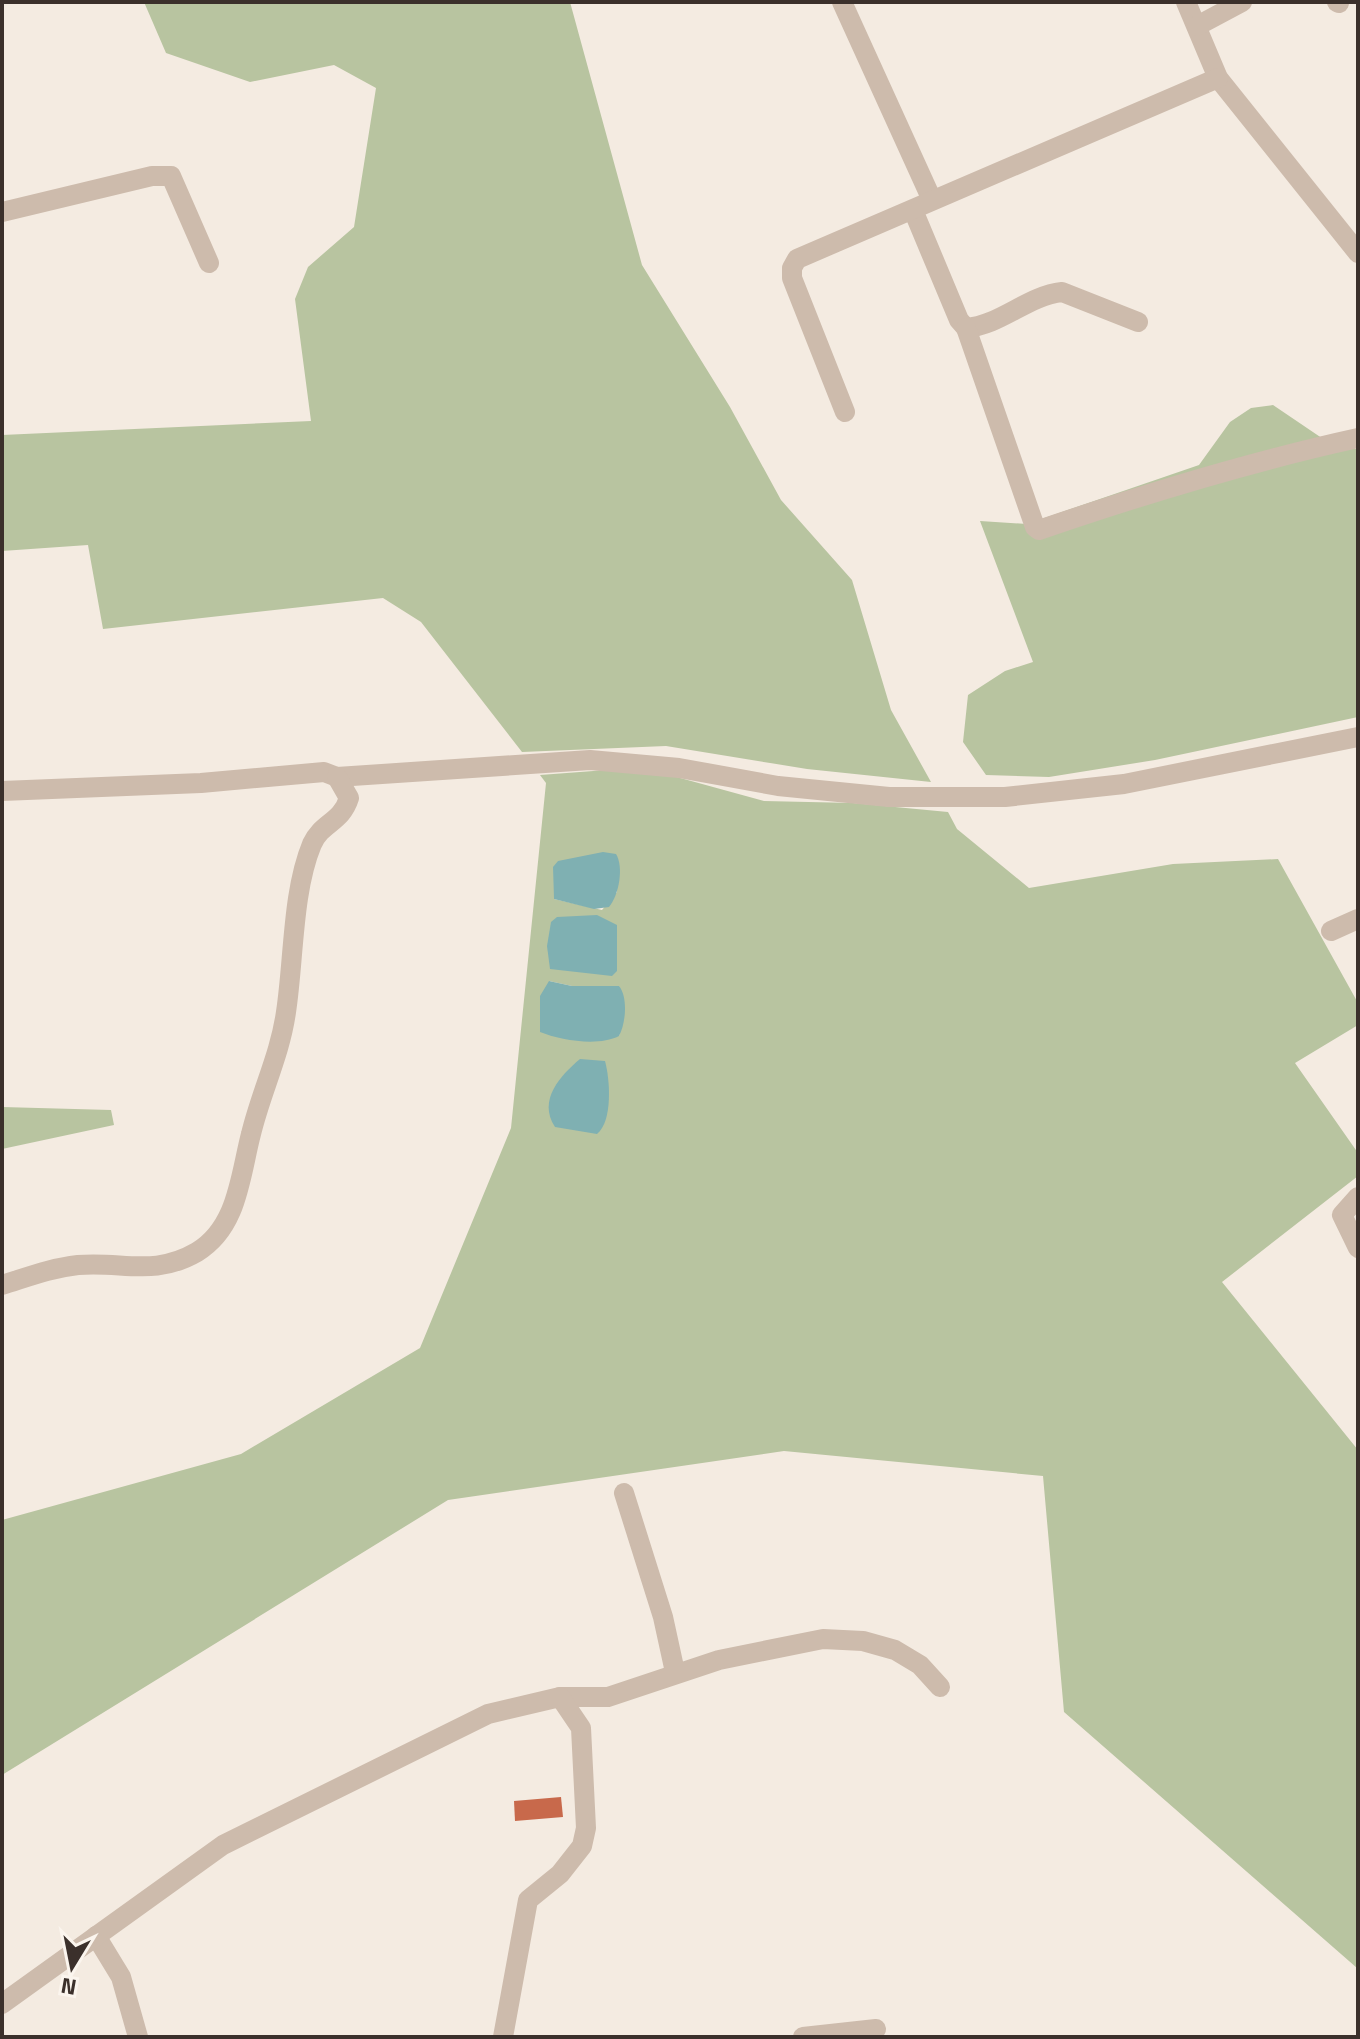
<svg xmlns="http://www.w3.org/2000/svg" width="1360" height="2039" viewBox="0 0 1360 2039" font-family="'Titillium Web',sans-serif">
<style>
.green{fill:#b8c4a0;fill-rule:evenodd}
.water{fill:#7fb0b2}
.building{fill:#c8694b}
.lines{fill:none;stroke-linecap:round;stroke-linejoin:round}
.minor{stroke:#cdbbac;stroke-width:20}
</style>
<rect width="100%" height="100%" fill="#f4ebe1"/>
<g class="green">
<polygon points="144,2 570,2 642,265 730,407 781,500 852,580 891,710 931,782 807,769 666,746 522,752 421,622 383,598 103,629 88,545 2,551 2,435 311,421 295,299 308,267 354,227 376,88 334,65 250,82 166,53"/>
<polygon points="1273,405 1338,449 1358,449 1358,717 1155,760 1049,777 986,775 963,742 968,695 1005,671 1033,662 980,521 1027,524 1199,465 1230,422 1251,408"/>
<path d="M 620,769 L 673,776 L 764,801 L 853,803 L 948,812 L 957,829 L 1029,888 L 1173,864 L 1278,859 L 1358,1003 L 1358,1025 L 1295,1063 L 1358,1153 L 1358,1176 L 1222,1282 L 1358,1450 L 1358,1976 L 1357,1968 L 1064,1712 L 1043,1476 L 784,1451 L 448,1500 L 2,1775 L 2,1520 L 241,1454 L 420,1348 L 511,1128 L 546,783 L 540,775 ZM 616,882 L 617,892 L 602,910 L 554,899 ZM 549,981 L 572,986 L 619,986 L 624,1016 L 619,1036 Z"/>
<polygon points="2,1107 111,1110 114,1125 2,1149"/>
</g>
<g class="water">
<path d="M 603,852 L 616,854 C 624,867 619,895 609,907 L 594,909 L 554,899 L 553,867 L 558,861 Z"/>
<polygon points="597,915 617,925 617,971 612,976 550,969 547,946 551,922 557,917"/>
<path d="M 549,981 L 572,986 L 619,986 C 628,997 626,1023 619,1036 C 598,1047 560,1040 540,1032 L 540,996 Z"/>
<path d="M 580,1059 L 605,1061 C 610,1079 613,1121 597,1134 L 555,1127 C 537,1100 561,1075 580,1059 Z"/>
</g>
<polygon class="building" points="561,1797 563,1817 515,1821 514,1801"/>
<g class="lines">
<g class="minor">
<polyline points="842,2 932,200"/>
<polyline points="1186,2 1218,78 1358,253"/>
<polyline points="1337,2 1339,3"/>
<polyline points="1197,26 1242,2"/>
<path d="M 913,210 L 959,320 L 966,328 C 1001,325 1027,296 1062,292 L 1138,322"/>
<polyline points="2,212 152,176 171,176 209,263"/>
<path d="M 966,328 L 1035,527 L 1039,530 C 1144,494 1249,462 1358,438"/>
<polyline points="845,412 792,278 792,268 797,259 1218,78"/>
<polyline points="2,791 201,783 324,772 337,777 590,760 679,768 778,786 889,797 1005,797 1124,784 1358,737"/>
<polyline points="1331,931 1358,919"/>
<polyline points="1358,1197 1342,1215 1358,1248"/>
<path d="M 2,1285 C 28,1277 51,1268 78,1265 C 123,1261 154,1277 197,1252 C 238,1227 240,1176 251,1134 C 261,1092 280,1055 286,1012 C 294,960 292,892 312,844 C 322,822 341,823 349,798 L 337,777"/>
<polyline points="624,1493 663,1617 675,1672"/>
<polyline points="560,1697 608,1697 719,1660 823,1639 863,1641 895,1650 920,1665 940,1687"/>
<polyline points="96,1936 121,1977 138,2037"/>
<polyline points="2,2004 223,1845 488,1714 560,1697 581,1728 586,1828 582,1846 560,1874 528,1900 503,2037"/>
<polyline points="803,2037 876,2029"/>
</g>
</g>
<rect width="1360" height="2039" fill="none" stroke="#3b302b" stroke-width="8"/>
<g transform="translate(72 1967) rotate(190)" stroke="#fbf5ee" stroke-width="6" paint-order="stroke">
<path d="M0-6L14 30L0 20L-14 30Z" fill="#3b302b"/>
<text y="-12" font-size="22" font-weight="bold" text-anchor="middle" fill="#3b302b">N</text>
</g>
</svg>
